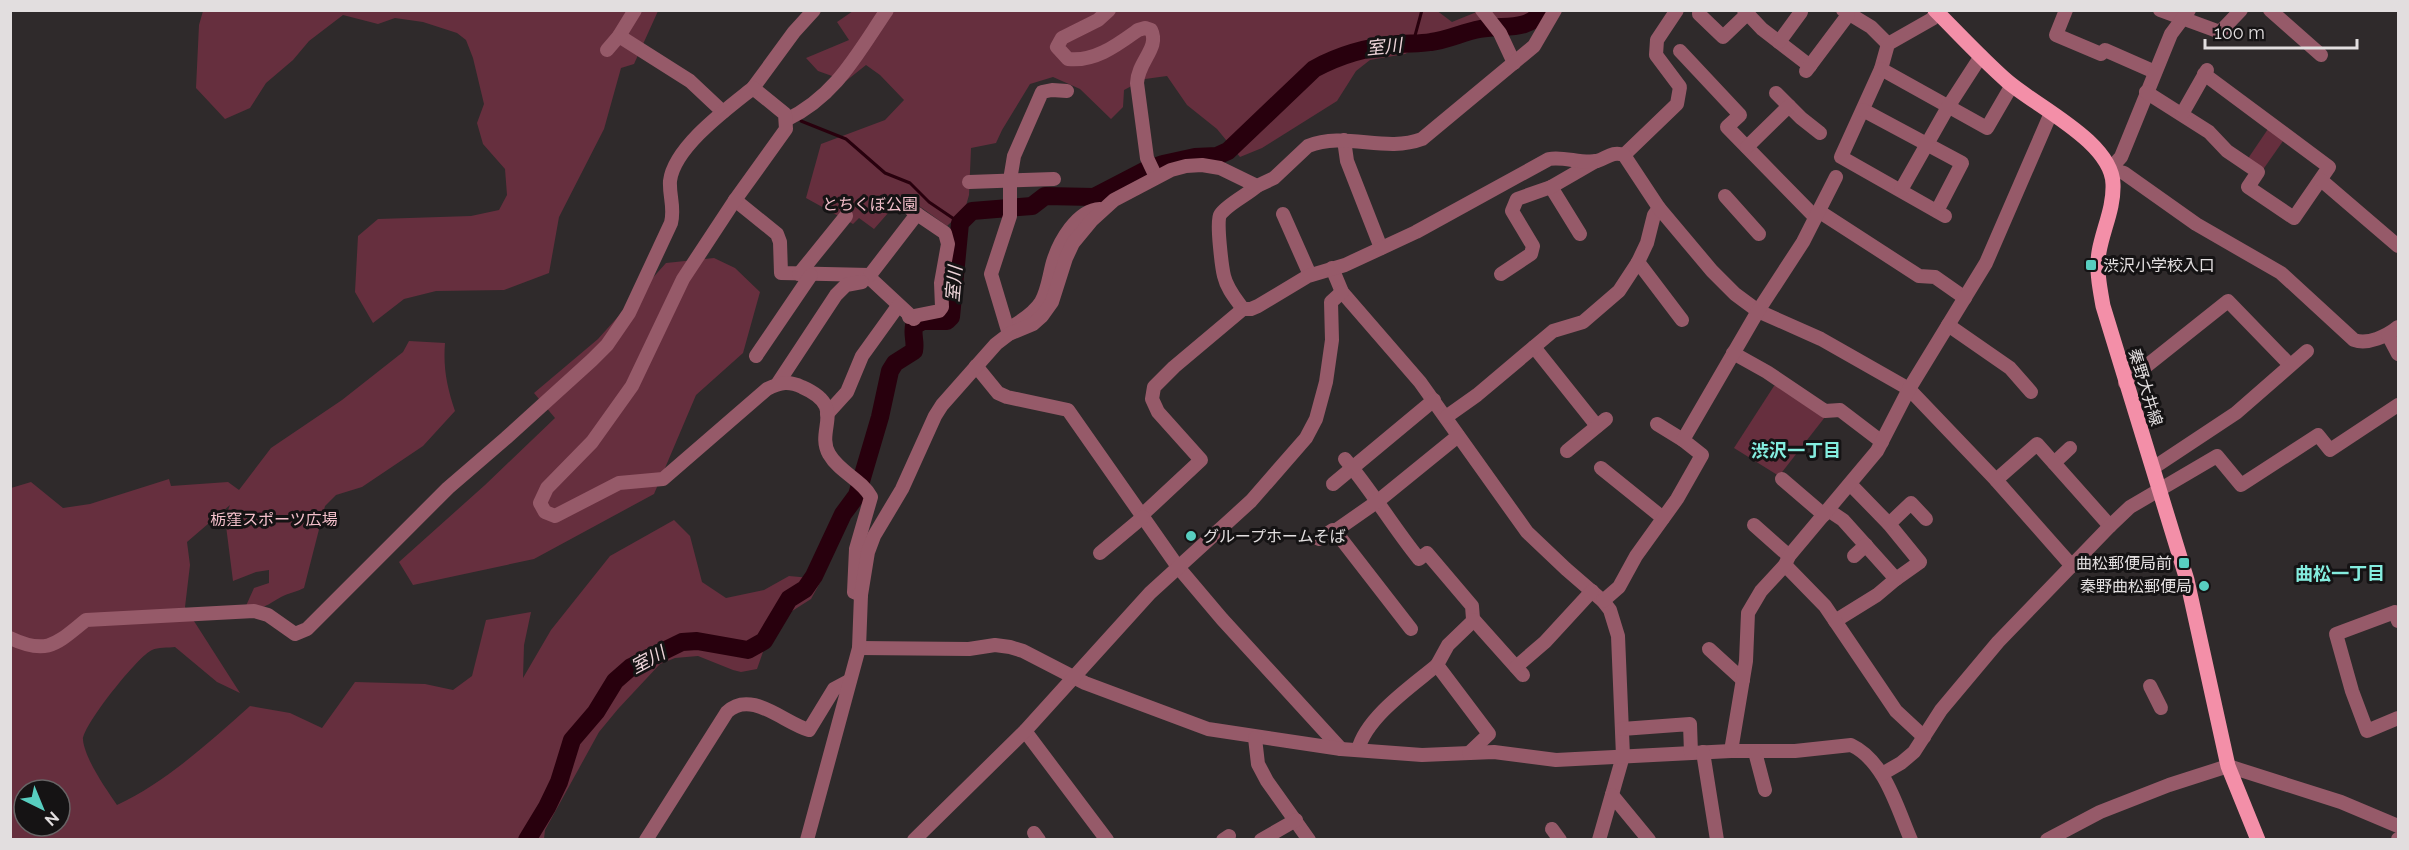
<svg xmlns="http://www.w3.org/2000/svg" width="2409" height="850" viewBox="0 0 2409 850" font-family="Raleway,'Noto Sans JP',sans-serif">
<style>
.green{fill:#662f3e;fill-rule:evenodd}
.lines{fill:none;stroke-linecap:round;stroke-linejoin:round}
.stream{stroke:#28000d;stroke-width:3}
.river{stroke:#28000d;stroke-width:18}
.minor{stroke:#965a69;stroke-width:14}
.major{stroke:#f38fa8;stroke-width:15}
.poi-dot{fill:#58cec0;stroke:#151314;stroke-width:2}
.labels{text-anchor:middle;stroke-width:6;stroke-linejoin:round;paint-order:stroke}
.park-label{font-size:16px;fill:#f3bfca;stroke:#151314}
.poi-label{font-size:16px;fill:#e2dedf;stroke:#151314;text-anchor:start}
.street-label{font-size:16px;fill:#e2dedf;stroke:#151314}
.water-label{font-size:18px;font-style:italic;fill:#eed4d9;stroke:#151314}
.neighbourhood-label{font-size:18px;font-weight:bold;fill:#84eddf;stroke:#151314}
</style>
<rect width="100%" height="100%" fill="#2f2a2b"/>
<g class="green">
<polygon points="1436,10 1452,22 1479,11 1533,11 1519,19 1453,29 1405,54 1370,60 1356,71 1337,101 1262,148 1240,157 1217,129 1187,105 1167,76 1145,79 1124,90 1123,107 1111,119 1080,89 1053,77 1030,84 1002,130 996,143 971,148 969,195 965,209 947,226 915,203 893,200 896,204 874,229 859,218 853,224 806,198 821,144 885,120 904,100 880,75 866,65 846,81 818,71 806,58 849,40 837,22 853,11"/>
<polygon points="203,11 658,11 634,64 621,68 604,129 559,217 549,273 504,290 436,291 404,299 373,323 355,292 358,236 378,219 471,216 499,210 507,195 505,169 483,144 477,123 484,104 473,58 466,40 457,33 423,22 395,18 378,24 343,15 309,41 293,60 266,83 250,108 225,119 196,88 199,25"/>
<polygon points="2268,129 2283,141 2262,171 2247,160"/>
<polygon points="714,258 735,268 760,292 743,353 696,395 654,494 534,559 413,585 399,562 485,485 555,418 534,393 598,339 666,263"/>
<path d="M 409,341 L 445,343 C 443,368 447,387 455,411 L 423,446 L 362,487 L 336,495 L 325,506 L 304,588 C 297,592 288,593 281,597 C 264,607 266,608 245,608 L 254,588 L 269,583 L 269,570 L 256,572 L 233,581 L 225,518 L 230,505 L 187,542 L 190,565 L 185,607 L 240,693 L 217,682 L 175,647 C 168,648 158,647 152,650 C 139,655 82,726 83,740 C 85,759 106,789 117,805 C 168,781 208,743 250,706 L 290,713 L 322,728 L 355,682 L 425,684 L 453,690 L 472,676 L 486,620 L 531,612 L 524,645 L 523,678 L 551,630 L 610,556 L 674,520 L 690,536 L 702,582 L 726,598 L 764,590 L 789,576 L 822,579 L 811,599 L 789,613 L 764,649 L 757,669 L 741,672 L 733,670 L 698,656 L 675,658 L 660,664 L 618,709 L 599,732 L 545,830 L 544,839 L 11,840 L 11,488 L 31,482 L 63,508 L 90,504 L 169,479 L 171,486 L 228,482 L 239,490 L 271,448 L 342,400 L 403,352 ZM 24,790 L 60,790 L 60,826 L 24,826 Z"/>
<polygon points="1774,386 1779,386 1825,417 1779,476 1734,448"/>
</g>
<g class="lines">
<g class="stream">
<polyline points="1413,43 1422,10"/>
<polyline points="801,121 846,139 885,173 910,183 929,202 960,223"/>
</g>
<path class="river" d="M 527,840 L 547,807 L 559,782 L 572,740 L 596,712 L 615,681 L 631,667 L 682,642 L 697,641 L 748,650 L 764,641 L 789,599 L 805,589 L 814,576 L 843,514 L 857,495 L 880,417 L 890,371 L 895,363 L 914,351 C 916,342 912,335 914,326 L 923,321 L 947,321 L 951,317 L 960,223 L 972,211 L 1032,206 L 1045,196 L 1094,197 L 1146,170 L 1163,164 L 1195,157 L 1217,156 L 1228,151 L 1314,69 C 1341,54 1367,47 1398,44 C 1409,43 1420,44 1431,42 C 1448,40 1463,32 1480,29 C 1506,24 1524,33 1545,10"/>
<g class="minor">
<path d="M 1109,10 L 1098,20 L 1062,38 L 1057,47 L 1068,59 C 1095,62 1117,45 1138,30 L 1145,28 L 1151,30 C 1160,48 1138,61 1137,83 L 1147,158 L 1156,177"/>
<polyline points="1482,10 1500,33 1514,63"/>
<polyline points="1744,10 1762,29 1810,66"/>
<polyline points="1843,10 1871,27 1888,44"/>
<polyline points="1938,10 1932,19 1888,44 1881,69 1841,157 1945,216"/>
<polyline points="2066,10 2056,35 2101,54 2105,50 2155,72"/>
<polyline points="2160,10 2220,32 2241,10"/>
<path d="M 2189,10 L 2171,34 L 2121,157 L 2110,169 L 2124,173 L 2196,224 L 2281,273 L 2354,340 C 2368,345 2387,336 2398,327"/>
<polyline points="2270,10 2321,55"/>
<polyline points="1699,14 1723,37 1747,14"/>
<polyline points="619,36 690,81 723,112"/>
<polyline points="1779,42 1801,12"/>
<polyline points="607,50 619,36 635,10"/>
<polyline points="1680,51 1740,115 1727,127 1815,217"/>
<polyline points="1881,69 1987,128 2012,85"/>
<polyline points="1806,71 1848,15"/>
<polyline points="753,88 794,32 814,10"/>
<polyline points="2146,92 2209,132 2227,151 2258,172 2248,187 2294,218 2329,167 2204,74"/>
<polyline points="1776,93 1801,118 1820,133"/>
<polyline points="1863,110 1962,163 1937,211"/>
<polyline points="2182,114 2207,70"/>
<path d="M 786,120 C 836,96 857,54 887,10"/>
<polyline points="1344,140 1347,161 1381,248"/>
<polyline points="1747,147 1789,106"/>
<polyline points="1624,155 1677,104 1680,87 1656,55 1657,40 1677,10"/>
<polyline points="2321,180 2398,246"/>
<polyline points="969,182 1054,179"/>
<polyline points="1551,187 1580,234"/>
<polyline points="1901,190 1948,107 1981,56"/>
<polyline points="1725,196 1759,234"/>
<polyline points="735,200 777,234 780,242 781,273 870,275 872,280 914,319"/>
<polyline points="902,202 917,214"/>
<polyline points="1820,212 1919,276 1935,277 1965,298"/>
<polyline points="1283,214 1310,275"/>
<polyline points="1638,262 1682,320"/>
<polyline points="1332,268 1342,292 1420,382 1527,532 1566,569 1603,601 1610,610 1618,636 1623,756 1599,840"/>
<polyline points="799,274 846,216"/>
<polyline points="1501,274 1531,254 1533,246 1512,211 1517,199 1551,187 1596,161"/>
<polyline points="870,275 917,214 945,233 948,244 941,283 942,307 939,311 909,317"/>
<path d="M 1243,309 C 1236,299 1227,289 1224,276 C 1222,268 1216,220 1220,215 C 1226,205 1247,195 1257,186"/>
<polyline points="1948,325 2010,368 2031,392"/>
<path d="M 1013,326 C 1023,320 1034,313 1041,302 C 1048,290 1049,276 1053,262 C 1059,242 1077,210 1100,209"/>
<polyline points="1009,334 991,274 1010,216 1010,180 1014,156 1042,92 1052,90 1067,91"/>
<polyline points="2388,335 2398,354"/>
<polyline points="1534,347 1597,426"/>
<polyline points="1733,353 1767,372 1825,411 1840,410 1882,442"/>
<polyline points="756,356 811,275"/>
<polyline points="976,366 998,393 1007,397 1068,410 1178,567 1222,619 1341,749"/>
<polyline points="778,383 836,295 846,285 862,282"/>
<polyline points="2125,383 2228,301 2290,365"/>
<polyline points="827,414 847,392 862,356 898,306"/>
<polyline points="1446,417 1477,395 1553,331 1583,322 1619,291 1638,262 1647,243 1654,215 1659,208"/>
<polyline points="1657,424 1683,440"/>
<polyline points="1567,451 1606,419"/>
<path d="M 1345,459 C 1372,491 1393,527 1419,559 L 1427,553 L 1472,606 L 1473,619 L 1523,675"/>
<polyline points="2054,463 2070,448"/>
<polyline points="1601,468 1663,518"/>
<polyline points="2153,468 2236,413 2307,351"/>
<polyline points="1782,479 1824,515"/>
<polyline points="1996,480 2037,444 2110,526"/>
<polyline points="1333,484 1434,400"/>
<polyline points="1850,484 1889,524 1920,562 1896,579"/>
<polyline points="1828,510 1843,520 1896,579 1877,595 1835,621"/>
<path d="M 1142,515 L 1201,460 L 1158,412 L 1152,399 L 1154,387 L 1174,367 L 1243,309 L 1251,309 L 1258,306 L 1308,276 L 1345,265 L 1416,232 L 1549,159 C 1564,156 1581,164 1597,161 C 1607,158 1612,151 1624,155 L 1659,208 L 1712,271 L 1735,294 L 1758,311 L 1821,339 L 1909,389 L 1996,480 L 2072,566"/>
<polyline points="1889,524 1911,503 1926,519"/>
<polyline points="1754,525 1789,556"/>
<polyline points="1319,539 1333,530 1335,531"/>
<polyline points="1100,553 1143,517"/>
<polyline points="1854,556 1866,545"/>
<polyline points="1785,565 1825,606 1896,711 1924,737"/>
<polyline points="1603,601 1619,587 1636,556 1677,499 1702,455 1683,440 1758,311 1803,242 1836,177"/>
<polyline points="2398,621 2395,612 2336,634 2352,691 2367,731 2398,718"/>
<polyline points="1411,629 1335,531 1378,501 1458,436"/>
<path d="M 10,638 C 48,656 57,643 86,620 L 254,611 L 268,615 L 295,634 L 307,629 L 448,488 L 506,438 L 592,360 L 607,345 L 629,313 L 671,223 C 675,207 669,196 670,181 C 674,147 728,108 753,88 L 785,114 L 786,129 L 735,200 L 683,279 L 632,386 L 592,442 L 547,488 L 540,503 L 545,512 L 555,516 L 619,483 L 663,479 L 767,389 C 781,382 789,381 802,387 C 848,407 815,429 829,454 C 840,473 861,479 871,497 L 856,549 L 854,592 L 861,595"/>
<path d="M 859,648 L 969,649 L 995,645 L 1010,647 L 1023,651 L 1085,683 L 1208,729 L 1341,749 L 1422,755 L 1494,752 L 1556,760 L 1731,751 L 1795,751 L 1851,745 C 1885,761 1897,808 1911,840"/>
<polyline points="1709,649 1743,680"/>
<polyline points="1516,667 1545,642 1592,591"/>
<polyline points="2150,686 2161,708"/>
<polyline points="1622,729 1690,724 1691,753"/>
<polyline points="1025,731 1107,840"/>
<polyline points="1255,738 1258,764 1267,781 1309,840"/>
<path d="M 1358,750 C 1366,717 1412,686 1437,665"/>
<polyline points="1731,751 1746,661 1748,613 1761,591 1785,565 1789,556 1877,451 1909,389 1986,263 2051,113"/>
<polyline points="1703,752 1717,840"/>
<polyline points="1755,752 1765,790"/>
<polyline points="1469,753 1489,734 1437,665 1448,645 1474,620"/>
<polyline points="1882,774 1901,763 1914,752 1941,710 1998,642 2110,526 2130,507 2217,456 2241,485 2318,435 2330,450 2398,405"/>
<polyline points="1612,795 1649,840"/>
<polyline points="1552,829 1560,840"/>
<polyline points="1034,833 1039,840"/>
<path d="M 646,840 L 727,712 C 751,689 784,723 809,730 L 834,689 L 849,681"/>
<path d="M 807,840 L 859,648 L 861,595 L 868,552 L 874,536 L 902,489 L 935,416 L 942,405 L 996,344 L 1009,334 L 1033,324 L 1042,316 L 1052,302 L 1066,258 L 1073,243 L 1092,220 L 1114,200 L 1171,170 L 1186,166 L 1202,165 L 1220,168 L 1257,186 L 1274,178 L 1308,146 C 1345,131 1385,153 1422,139 L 1534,46 L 1555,10"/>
<polyline points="914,840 1025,731 1150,593 1251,501 1306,438 1316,419 1326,382 1332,340 1331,302 1342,292"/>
<polyline points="1223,840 1229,836"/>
<polyline points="1261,840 1296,820"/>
<polyline points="2047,840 2100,812 2169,785 2228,766 2341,802 2398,826"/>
<polyline points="2398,840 2398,839"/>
</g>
<path class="major" d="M 1935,10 C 1959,34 1982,59 2007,81 C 2037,107 2112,142 2113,184 C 2114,208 2103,229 2099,252 C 2096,270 2100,289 2103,306 L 2187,580 L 2228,766 L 2258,840"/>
</g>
<g class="poi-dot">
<rect x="2085" y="259" width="12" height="12" rx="3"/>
<circle cx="1191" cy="536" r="6"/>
<rect x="2178" y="557" width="12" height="12" rx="3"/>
<circle cx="2204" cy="586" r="6"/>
</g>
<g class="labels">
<g class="park-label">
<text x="870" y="210">とちくぼ公園</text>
<text x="274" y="525">栃窪スポーツ広場</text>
</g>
<g class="poi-label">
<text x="2103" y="271">渋沢小学校入口</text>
<text x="1203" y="542">グループホームそば</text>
<text x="2172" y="569" text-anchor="end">曲松郵便局前</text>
<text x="2192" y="592" text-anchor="end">秦野曲松郵便局</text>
</g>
<g class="street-label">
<text transform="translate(2146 387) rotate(73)" y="6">秦野大井線</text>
</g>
<g class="water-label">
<text transform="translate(1384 47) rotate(-6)" y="6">室川</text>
<text transform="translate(954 284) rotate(-85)" y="6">室川</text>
<text transform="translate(648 660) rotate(-28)" y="6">室川</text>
</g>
<g class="neighbourhood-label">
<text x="1796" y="457">渋沢一丁目</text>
<text x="2340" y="580">曲松一丁目</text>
</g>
</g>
<rect width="2409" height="850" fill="none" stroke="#e2dedf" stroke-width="24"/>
<g transform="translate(42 808) rotate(137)"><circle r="28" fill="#151314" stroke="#676465" stroke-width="1.5"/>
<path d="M0-4.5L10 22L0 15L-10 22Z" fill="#58cec0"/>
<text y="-9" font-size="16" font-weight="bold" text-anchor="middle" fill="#e2dedf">N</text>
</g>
<path d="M2205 39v9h152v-9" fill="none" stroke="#e2dedf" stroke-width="3"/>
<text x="2214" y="39" font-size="18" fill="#e2dedf" stroke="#151314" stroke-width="4.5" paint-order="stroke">100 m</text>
</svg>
